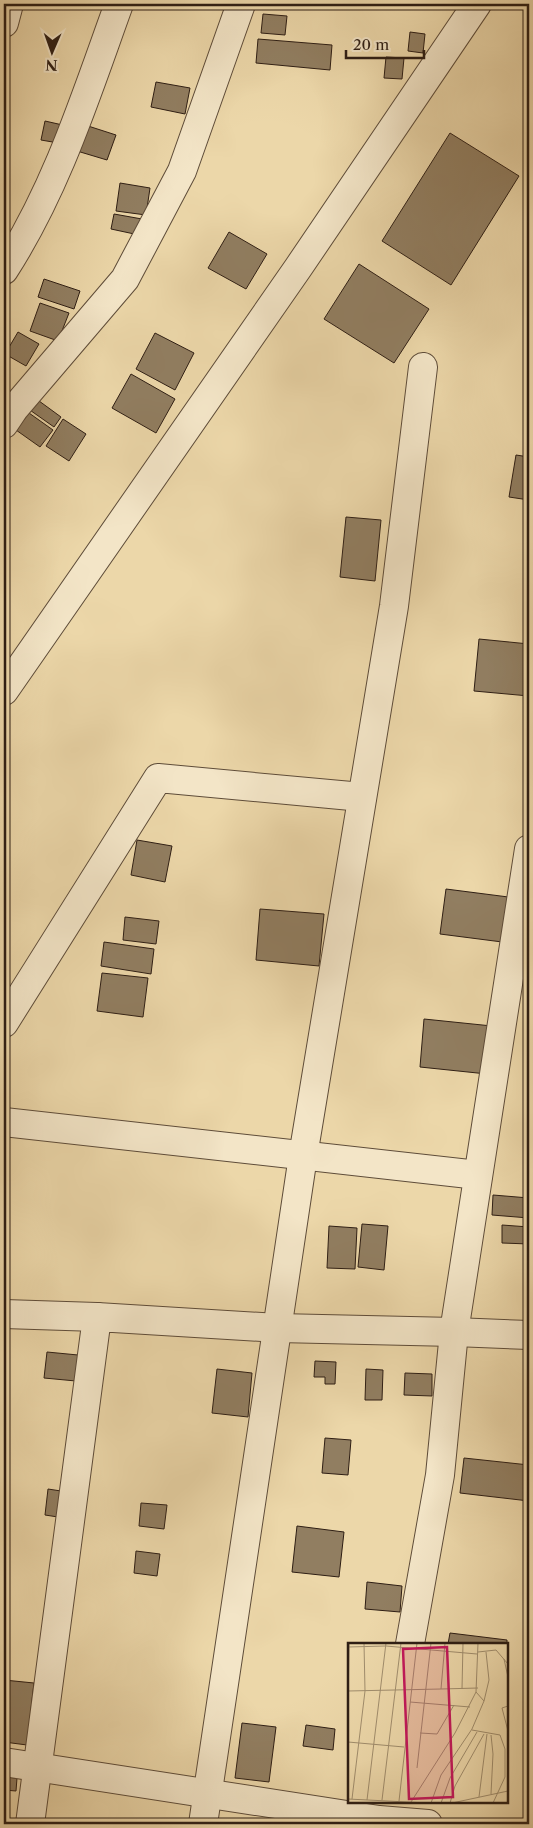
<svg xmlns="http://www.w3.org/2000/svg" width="533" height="1828" viewBox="0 0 533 1828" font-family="'Libre Caslon Text',serif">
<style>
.building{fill:#917e61;stroke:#2e1e14}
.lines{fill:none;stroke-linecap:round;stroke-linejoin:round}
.minor-casing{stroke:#5e4c39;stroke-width:30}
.minor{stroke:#f3e5c7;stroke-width:28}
.inset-road{fill:none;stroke:#a08d6d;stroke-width:1}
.view{fill:#c2185b;fill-opacity:0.15;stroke:#c2185b;stroke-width:2.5}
.inset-edge{fill:none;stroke:#2e1e14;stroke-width:2.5}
</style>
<rect width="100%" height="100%" fill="#ecd7a9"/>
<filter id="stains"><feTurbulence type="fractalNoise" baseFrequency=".004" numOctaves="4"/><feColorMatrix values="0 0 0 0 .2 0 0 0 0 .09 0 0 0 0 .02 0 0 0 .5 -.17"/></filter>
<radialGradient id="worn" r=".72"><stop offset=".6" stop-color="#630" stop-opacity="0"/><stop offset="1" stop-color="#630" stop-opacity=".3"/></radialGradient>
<g class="building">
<polygon points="263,14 287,16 285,35 261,33"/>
<polygon points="410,32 425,34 423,53 408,51"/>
<polygon points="258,39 332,45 330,70 256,63"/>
<polygon points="386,57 404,58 402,79 384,78"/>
<polygon points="156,82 190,88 185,114 151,107"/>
<polygon points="45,121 67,126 64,144 41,140"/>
<polygon points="85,125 116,135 107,160 77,151"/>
<polygon points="450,133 519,176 451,285 382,241"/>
<polygon points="120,183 150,188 146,215 116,211"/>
<polygon points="114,214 142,219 139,235 111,229"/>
<polygon points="229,232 267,254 246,289 208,268"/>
<polygon points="359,264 429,309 394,363 324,319"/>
<polygon points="44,279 80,291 74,309 38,297"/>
<polygon points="40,303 69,313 58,341 30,331"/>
<polygon points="18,332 39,344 26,366 5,354"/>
<polygon points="155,333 194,353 175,390 136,369"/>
<polygon points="131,374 175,399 156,433 112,408"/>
<polygon points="35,398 61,417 54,427 27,408"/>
<polygon points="29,413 53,430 40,447 16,430"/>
<polygon points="63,419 86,434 69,461 46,446"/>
<polygon points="516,455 529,457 529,500 509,497"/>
<polygon points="346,517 381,520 375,581 340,577"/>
<polygon points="479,639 529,644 529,696 474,691"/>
<polygon points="137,840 172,846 165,882 131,875"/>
<polygon points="446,889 516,898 510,943 440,934"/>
<polygon points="260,909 324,914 319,966 256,960"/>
<polygon points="125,917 159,921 156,944 123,940"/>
<polygon points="104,942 154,949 151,974 101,966"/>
<polygon points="102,973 148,978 143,1017 97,1011"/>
<polygon points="424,1019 492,1026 487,1074 420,1067"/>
<polygon points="493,1195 529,1198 529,1218 492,1215"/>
<polygon points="362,1224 388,1226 384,1270 358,1267"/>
<polygon points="502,1225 529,1227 529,1244 502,1243"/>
<polygon points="329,1226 357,1228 355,1269 327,1268"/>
<polygon points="47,1352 78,1355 76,1381 44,1378"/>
<polygon points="315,1361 336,1362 335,1384 325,1384 325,1377 314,1377"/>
<polygon points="217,1369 252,1373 248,1417 212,1413"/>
<polygon points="366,1369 383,1370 382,1400 365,1400"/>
<polygon points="405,1373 432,1374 432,1396 404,1395"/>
<polygon points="325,1438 351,1440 348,1475 322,1473"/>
<polygon points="464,1458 529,1465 529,1501 460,1493"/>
<polygon points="48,1489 61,1491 58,1517 45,1515"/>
<polygon points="141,1503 167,1505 164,1529 139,1526"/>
<polygon points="297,1526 344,1532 339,1577 292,1572"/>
<polygon points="136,1551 160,1554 157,1576 134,1573"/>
<polygon points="367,1582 402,1586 400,1612 365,1609"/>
<polygon points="450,1633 507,1640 507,1644 448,1644"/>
<polygon points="4,1680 34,1683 27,1745 4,1742"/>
<polygon points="242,1723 276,1727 269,1782 235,1778"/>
<polygon points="306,1725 335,1729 333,1750 303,1746"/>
<polygon points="4,1777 17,1778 16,1791 4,1790"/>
</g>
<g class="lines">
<defs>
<g id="minor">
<polyline points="4,23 9,4"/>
<path d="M 4,270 C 57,188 86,95 119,4"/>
<polyline points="4,424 14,409 125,279 182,171 241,4"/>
<polyline points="4,691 298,268 477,4"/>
<polyline points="4,1023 158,778 362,797"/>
<polyline points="4,1122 478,1175"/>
<polyline points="4,1314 97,1317"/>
<polyline points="410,1644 440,1475 454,1332 529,849"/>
<polyline points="4,1762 379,1820 428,1824"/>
<polyline points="30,1824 97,1317 278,1328 454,1332 529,1335"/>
<polyline points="203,1824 303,1156 394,606 423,367"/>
</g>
</defs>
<use href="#minor" class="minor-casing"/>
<use href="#minor" class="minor"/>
</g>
<g transform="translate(348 1643)">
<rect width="160" height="160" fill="#ecd7a9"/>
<path class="inset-road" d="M 0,4 L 38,3 L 129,11M 130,9 L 148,7 L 160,21M 156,16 L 160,34M 93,46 L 130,45M 114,46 L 115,0M 0,48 L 93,46 L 97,0M 136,58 L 141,37 L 138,9M 62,59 L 122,64M 160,63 L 154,65 L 160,88M 0,66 L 1,0M 124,87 L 152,92 L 157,106 L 157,134 L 145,160M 72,90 L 89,91 L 106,62M 143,92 L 145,111 L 143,151M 0,99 L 56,104M 69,125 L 83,0M 131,154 L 139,91M 0,156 L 79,160M 4,156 L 17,48 L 16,0M 19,157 L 38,0M 34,157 L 53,0M 51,158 L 69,0M 63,159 L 107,90 L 128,49M 83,160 L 93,132 L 124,86 L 136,58 L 128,49 L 130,0M 93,160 L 102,135 L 129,89M 102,160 L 107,143 L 136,91M 104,160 L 160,148"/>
<path class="view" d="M 99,4 L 105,154 L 61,156 L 55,6 Z"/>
<rect width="160" height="160" class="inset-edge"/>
</g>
<rect width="533" height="1828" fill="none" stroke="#ecd7a9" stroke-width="20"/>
<rect x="5" y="5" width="523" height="1818" fill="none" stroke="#2e1e14" stroke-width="2.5"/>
<rect x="10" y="10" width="513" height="1808" fill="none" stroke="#2e1e14"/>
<g transform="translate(52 52) rotate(182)" stroke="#f3e5c7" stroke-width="4" paint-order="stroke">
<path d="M0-4L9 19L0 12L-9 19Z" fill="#2e1e14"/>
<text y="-8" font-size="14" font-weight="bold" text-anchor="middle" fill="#2e1e14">N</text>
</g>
<path d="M346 50v8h78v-8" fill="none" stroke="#2e1e14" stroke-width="2.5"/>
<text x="353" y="50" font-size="15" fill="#2e1e14" stroke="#f3e5c7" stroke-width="4" paint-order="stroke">20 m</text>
<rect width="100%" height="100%" filter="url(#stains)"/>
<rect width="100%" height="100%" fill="url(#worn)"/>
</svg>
